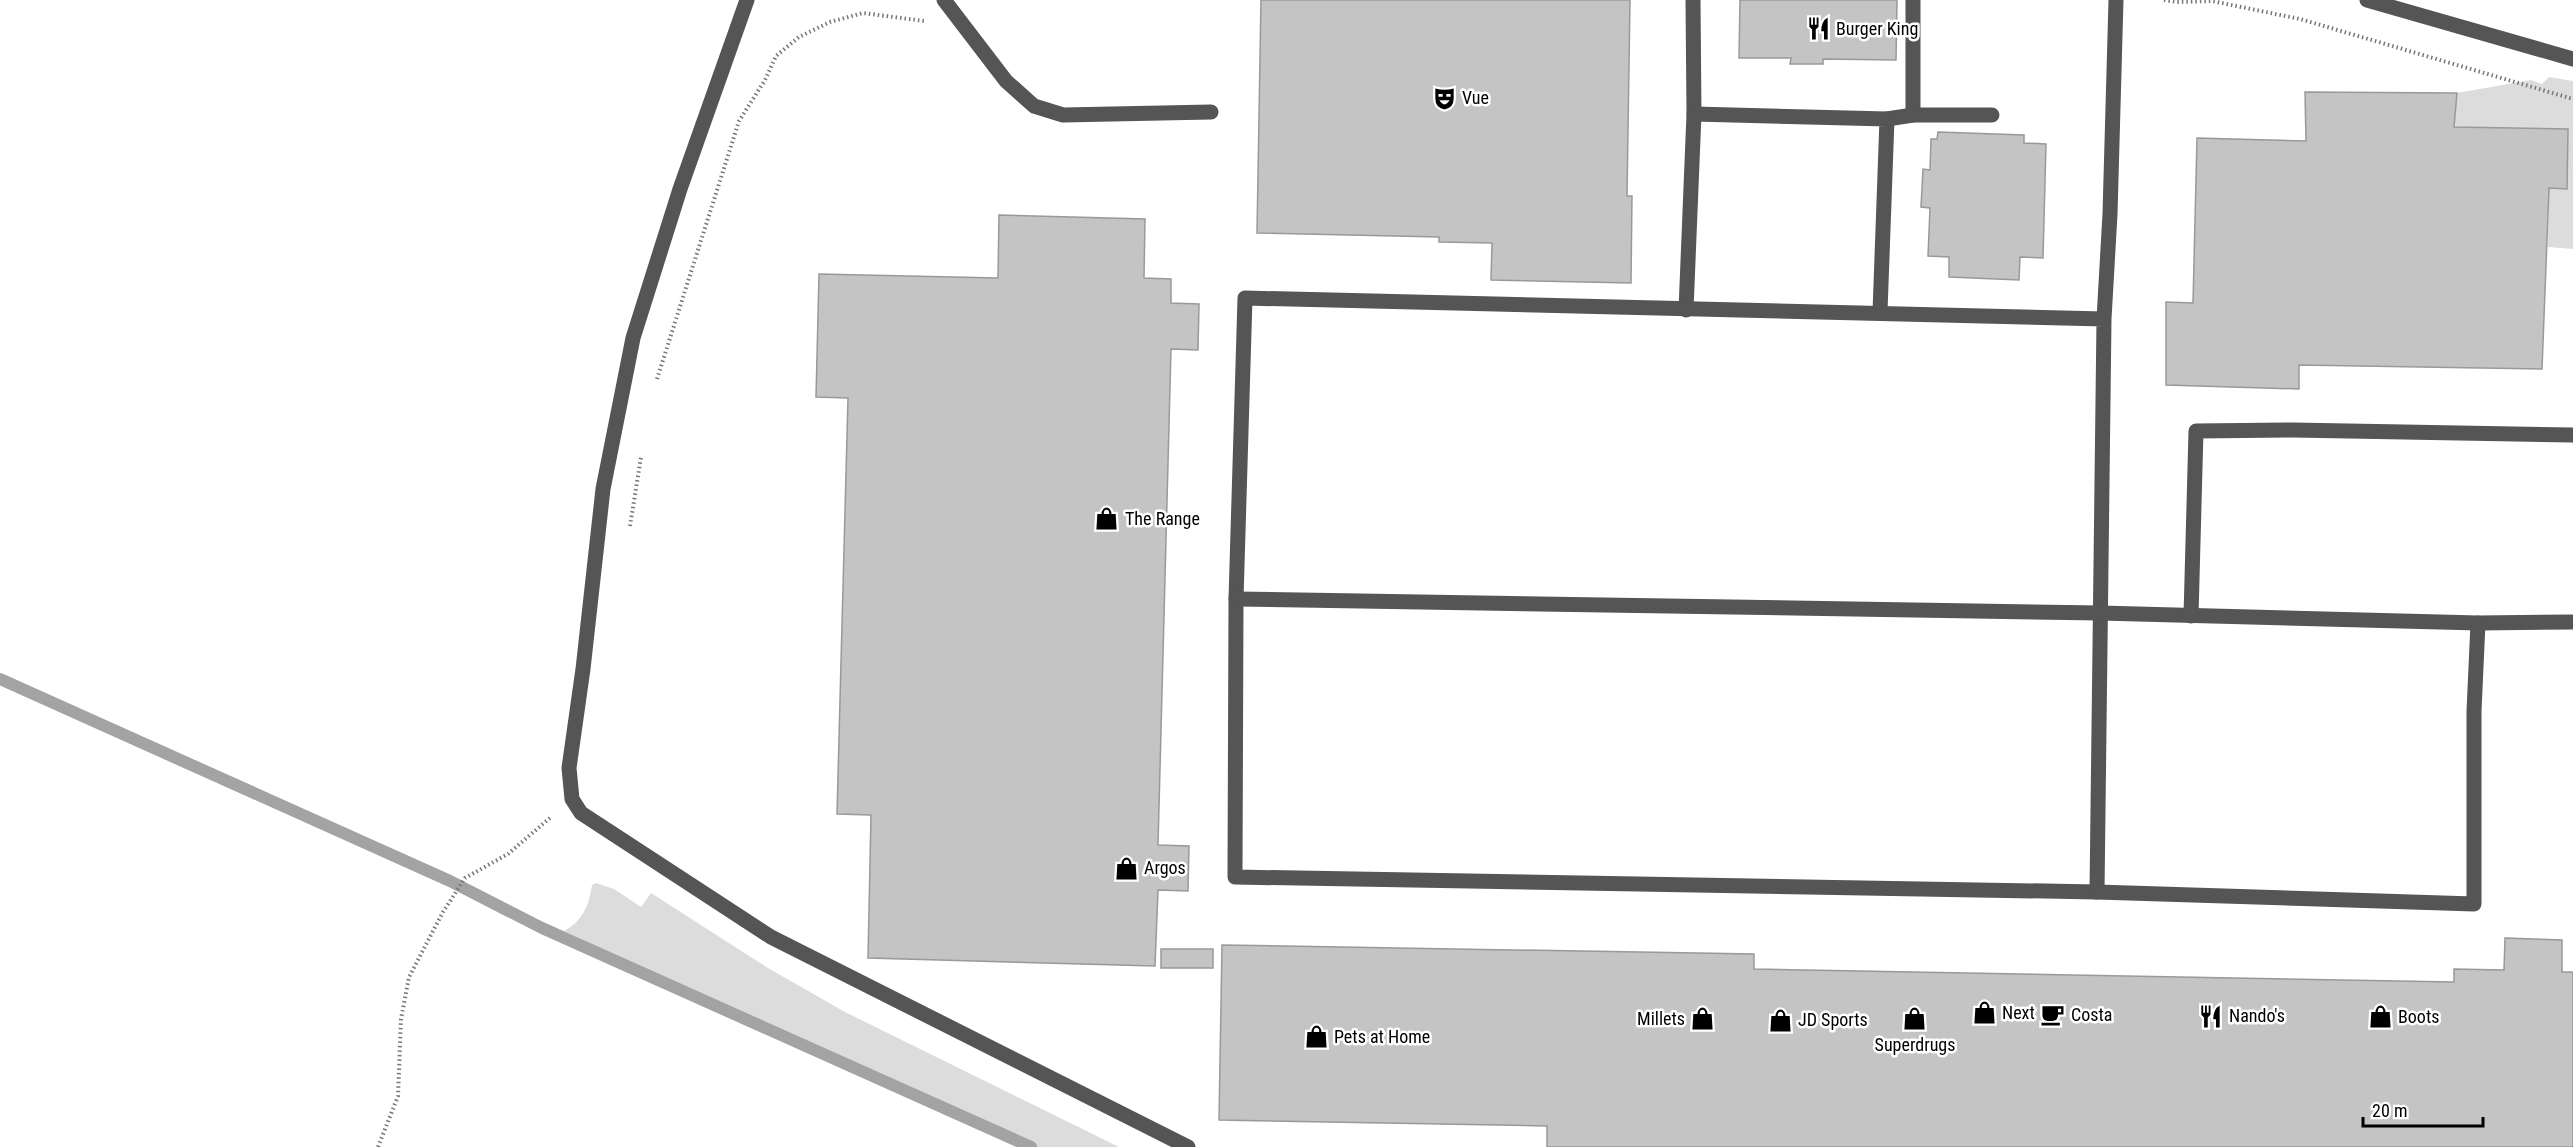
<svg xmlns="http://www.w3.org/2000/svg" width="2573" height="1147" viewBox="0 0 2573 1147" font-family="'Roboto Condensed',sans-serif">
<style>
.green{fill:#dcdcdc}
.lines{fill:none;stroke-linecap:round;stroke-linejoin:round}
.stream{stroke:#a3a3a3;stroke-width:12}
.building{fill:#c4c4c4;stroke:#999;stroke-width:1.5}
.path{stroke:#777;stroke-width:4;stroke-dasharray:1.5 3;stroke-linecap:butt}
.minor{stroke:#555;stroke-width:15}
.labels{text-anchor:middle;stroke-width:5;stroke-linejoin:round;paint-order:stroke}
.poi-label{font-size:18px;fill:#000;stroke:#fff;text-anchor:start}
</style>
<rect width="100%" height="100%" fill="#fff"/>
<g class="green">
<polygon points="2549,77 2573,81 2573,249 2548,247 2549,188 2567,189 2568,129 2454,127 2457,93 2531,80 2542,84"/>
<path d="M 596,883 L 614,889 L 641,907 L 651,893 L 768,968 L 845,1012 L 1119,1147 L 1028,1147 L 564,931 C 583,921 589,905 592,885 Z"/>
</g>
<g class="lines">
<polyline class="stream" points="0,679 450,881 542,928 1031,1147"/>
</g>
<g class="building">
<polygon points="1261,0 1630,0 1627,196 1632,196 1631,283 1491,280 1492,243 1439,242 1439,237 1257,233"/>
<polygon points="1740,0 1897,0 1896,60 1823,59 1823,64 1790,64 1791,58 1739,58"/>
<polygon points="2305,92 2457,93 2454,127 2568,129 2567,189 2549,188 2542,369 2299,365 2299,389 2166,385 2166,302 2193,303 2197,138 2306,141"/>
<polygon points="1938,132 2024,135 2024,143 2046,144 2043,258 2020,257 2019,280 1949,277 1949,257 1928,256 1930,208 1921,207 1923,169 1930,170 1931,139 1937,139"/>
<polygon points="999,215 1145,219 1144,278 1171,279 1171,303 1199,304 1198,350 1171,349 1158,845 1189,846 1188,891 1158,890 1155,966 868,958 871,815 837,814 848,398 816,397 819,274 998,278"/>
<polygon points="2505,938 2562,940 2562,972 2573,972 2573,1147 1547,1147 1547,1126 1219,1120 1222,945 1754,954 1754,969 2454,982 2454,969 2504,970"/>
<rect x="1161" y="949" width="52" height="19"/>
</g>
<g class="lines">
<g class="path">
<polyline points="2164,0 2177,2 2212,1 2300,19 2573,99"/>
<polyline points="657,379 739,121 765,80 776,56 799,37 830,22 863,13 924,21"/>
<polyline points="630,526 641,457"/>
<polyline points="378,1147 398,1096 401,1019 409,977 443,912 465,878 508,854 551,817"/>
</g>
<g class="minor">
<polyline points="747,0 680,189 633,338 603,489 583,669 569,768 572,799 581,813 771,937 1188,1147"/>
<polyline points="944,0 1006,81 1034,106 1063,115 1211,112"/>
<polyline points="1693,0 1694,114"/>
<polyline points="1913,0 1913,115"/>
<polyline points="2367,0 2573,59"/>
<polyline points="1887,119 1913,115 1992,115"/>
<polyline points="1686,310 1694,114 1887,119 1880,312"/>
<polyline points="2104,319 1245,298 1236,599 1235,877 2097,892 2104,319 2110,214 2116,0"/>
<polyline points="1236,599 2100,613 2478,623 2573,622"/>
<polyline points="2191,616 2196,431 2293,430 2573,435"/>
<polyline points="2097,892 2474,904 2474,711 2478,623"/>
</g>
</g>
<defs>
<symbol id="restaurant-bare" viewBox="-9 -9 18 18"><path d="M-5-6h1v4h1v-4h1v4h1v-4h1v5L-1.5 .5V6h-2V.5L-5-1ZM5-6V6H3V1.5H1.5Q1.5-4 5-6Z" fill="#000" stroke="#fff" stroke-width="2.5" paint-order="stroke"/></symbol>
<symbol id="theatre-bare" viewBox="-9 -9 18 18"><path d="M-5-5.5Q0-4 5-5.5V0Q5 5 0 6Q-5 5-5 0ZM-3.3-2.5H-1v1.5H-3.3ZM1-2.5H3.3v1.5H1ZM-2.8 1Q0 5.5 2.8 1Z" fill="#000" stroke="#fff" stroke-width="2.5" paint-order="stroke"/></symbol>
<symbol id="shop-bare" viewBox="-9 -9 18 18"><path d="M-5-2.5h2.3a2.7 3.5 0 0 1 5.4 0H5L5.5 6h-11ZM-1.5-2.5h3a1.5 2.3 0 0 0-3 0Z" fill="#000" stroke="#fff" stroke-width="2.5" paint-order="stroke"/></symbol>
<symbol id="cafe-bare" viewBox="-9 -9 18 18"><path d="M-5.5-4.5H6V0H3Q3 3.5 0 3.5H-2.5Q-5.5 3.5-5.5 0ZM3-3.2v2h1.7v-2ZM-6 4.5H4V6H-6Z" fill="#000" stroke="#fff" stroke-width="2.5" paint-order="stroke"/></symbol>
</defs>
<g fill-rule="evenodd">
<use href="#restaurant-bare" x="1802" y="12" width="33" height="33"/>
<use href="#theatre-bare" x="1428" y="82" width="33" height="33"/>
<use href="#shop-bare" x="1090" y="502" width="33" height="33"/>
<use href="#shop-bare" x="1110" y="852" width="33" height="33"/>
<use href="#shop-bare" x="1968" y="996" width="33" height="33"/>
<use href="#cafe-bare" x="2036" y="998" width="33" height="33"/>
<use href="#restaurant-bare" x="2194" y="1000" width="33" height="33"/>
<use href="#shop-bare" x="2364" y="1000" width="33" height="33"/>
<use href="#shop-bare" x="1686" y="1002" width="33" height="33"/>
<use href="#shop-bare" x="1898" y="1002" width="33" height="33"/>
<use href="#shop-bare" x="1764" y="1004" width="33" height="33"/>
<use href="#shop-bare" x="1300" y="1020" width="33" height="33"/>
</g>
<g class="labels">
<g class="poi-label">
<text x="1836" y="35">Burger King</text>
<text x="1462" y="104">Vue</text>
<text x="1125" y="525">The Range</text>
<text x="1144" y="874">Argos</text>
<text x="2002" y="1019">Next</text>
<text x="2071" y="1021">Costa</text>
<text x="2229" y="1022">Nando's</text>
<text x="2398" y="1023">Boots</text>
<text x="1685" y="1025" text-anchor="end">Millets</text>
<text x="1798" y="1026">JD Sports</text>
<text x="1334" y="1043">Pets at Home</text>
<text x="1915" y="1051" text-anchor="middle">Superdrugs</text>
</g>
</g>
<path d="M2363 1117v9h120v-9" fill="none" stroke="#000000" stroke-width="3"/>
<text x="2372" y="1117" font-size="18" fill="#000000" stroke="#ffffff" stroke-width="4.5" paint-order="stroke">20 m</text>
</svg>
